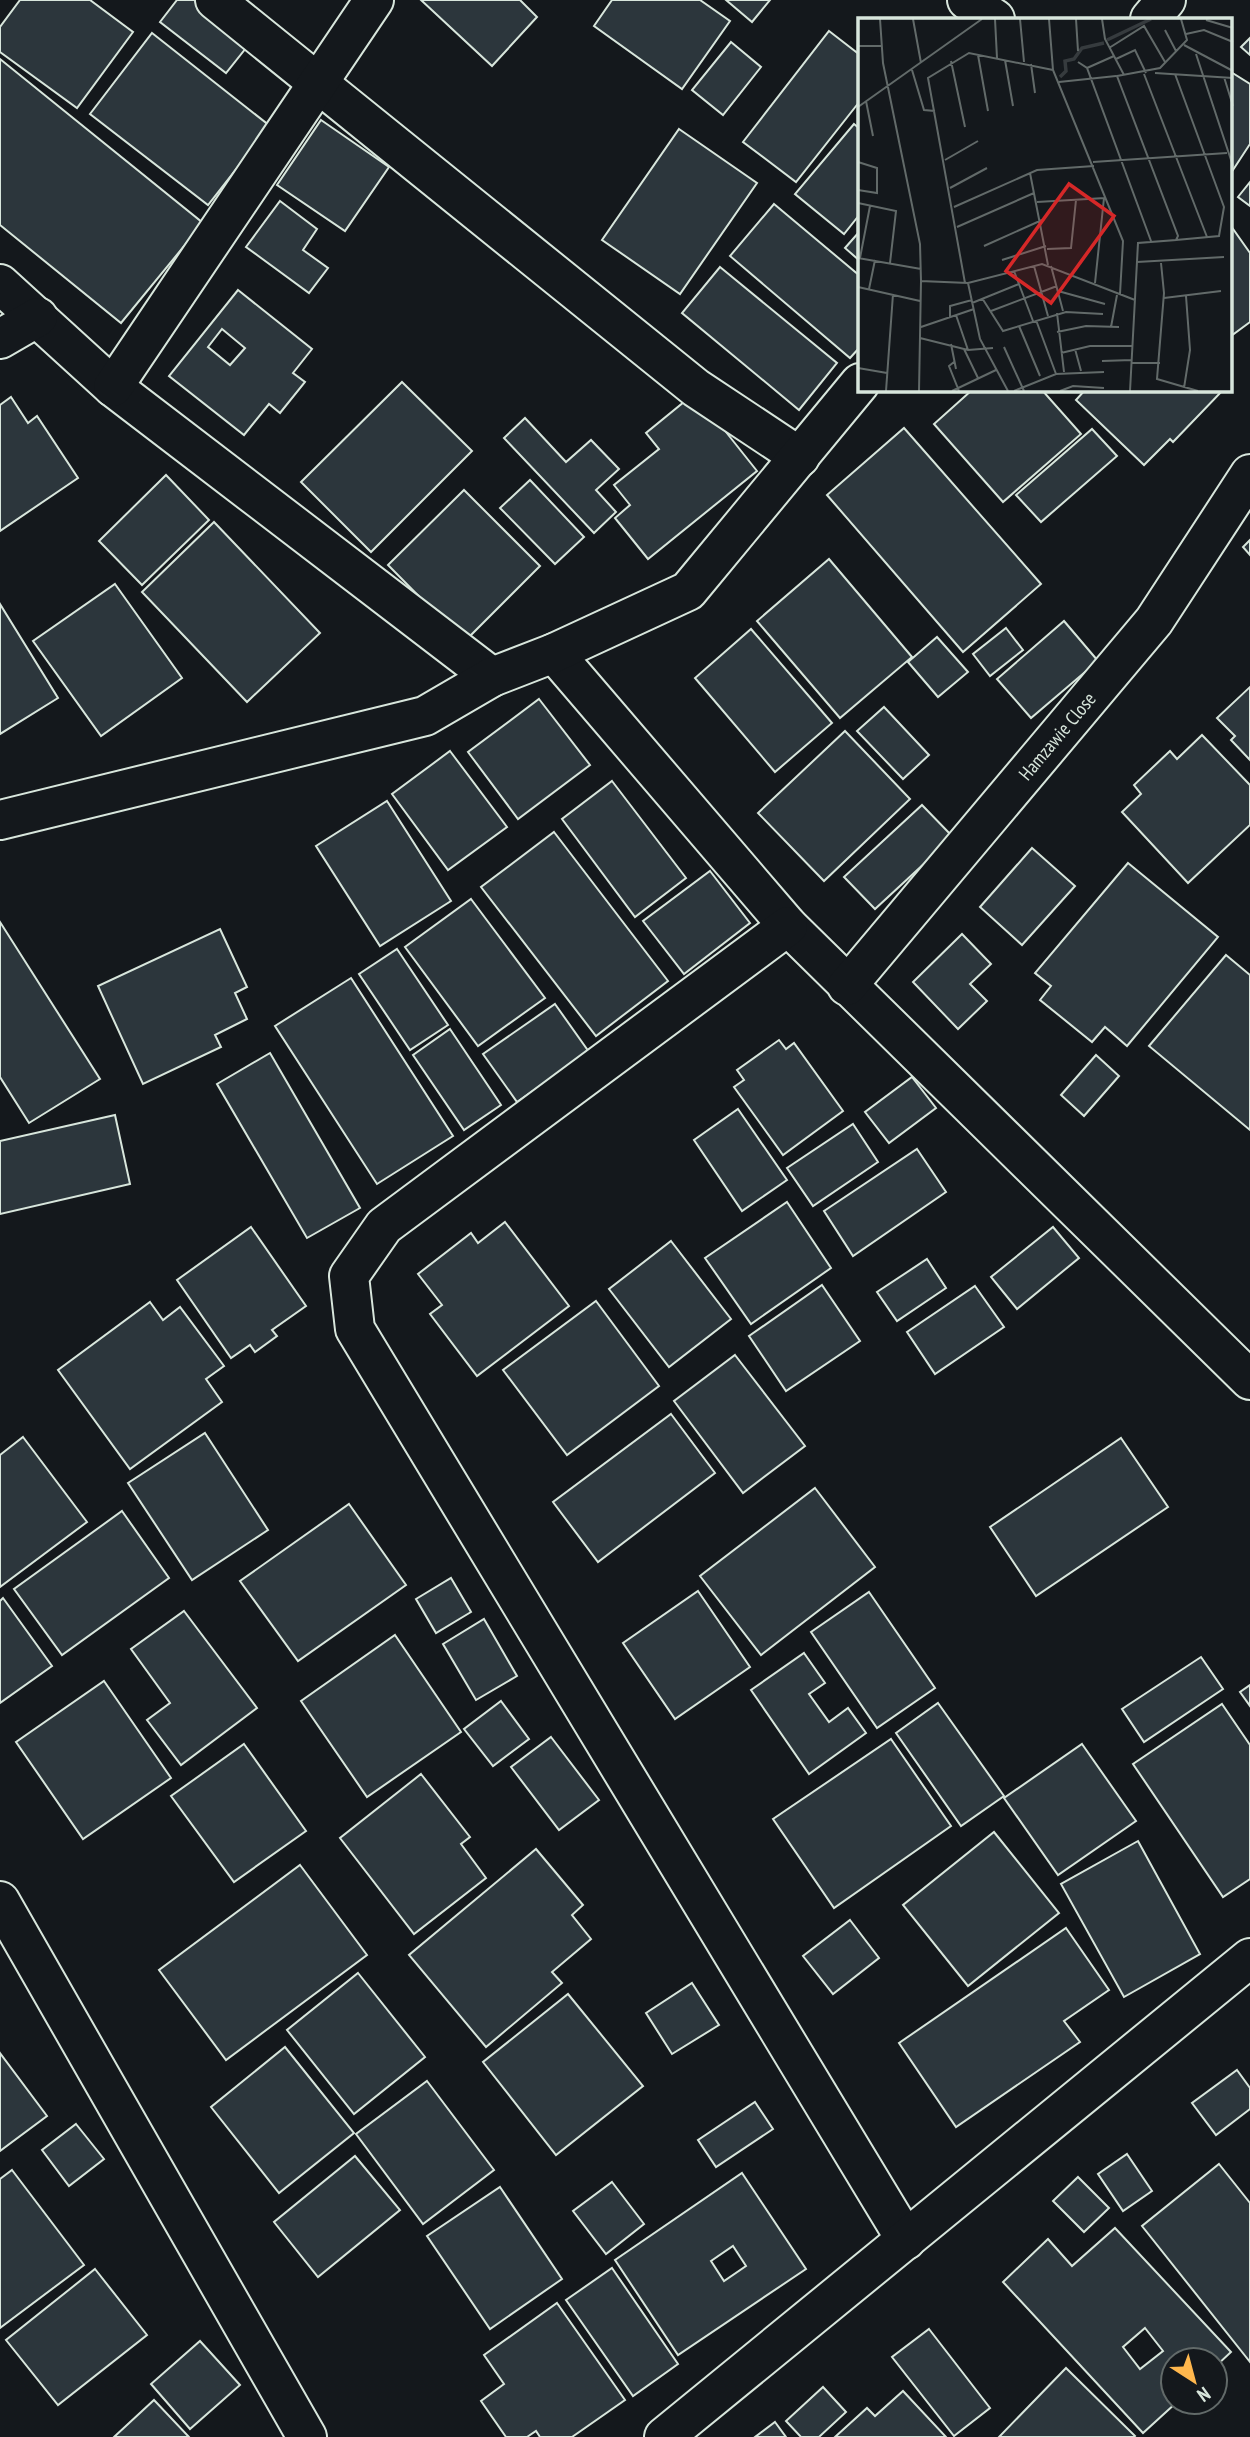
<svg xmlns="http://www.w3.org/2000/svg" width="1250" height="2437" viewBox="0 0 1250 2437" font-family="'PT Sans Narrow',sans-serif">
<style>
.building{fill:#2c363c;stroke:#d8e6dc;stroke-width:2;fill-rule:evenodd}
.lines{fill:none;stroke-linecap:round;stroke-linejoin:round}
.minor-casing{stroke:#d8e6dc;stroke-width:42}
.minor{stroke:#14181c;stroke-width:38}
.labels{text-anchor:middle;stroke-width:5;stroke-linejoin:round;paint-order:stroke}
.street-label{font-size:19px;fill:#d8e6dc;stroke:#14181c}
.inset-river{fill:none;stroke:#363b3e;stroke-width:3.5}
.inset-road{fill:none;stroke:#626a69;stroke-width:2}
.view{fill:#d62828;fill-opacity:0.15;stroke:#d62828;stroke-width:3.5}
.inset-edge{fill:none;stroke:#d8e6dc;stroke-width:3.5}
</style>
<rect width="100%" height="100%" fill="#14181c"/>
<g class="building">
<polygon points="20,0 90,0 133,32 77,108 0,52 0,27"/>
<polygon points="177,0 205,0 254,38 226,73 160,22"/>
<polygon points="421,0 520,0 537,17 492,66"/>
<polygon points="612,0 700,0 730,21 682,89 594,26"/>
<polygon points="726,0 770,0 752,22"/>
<polygon points="829,31 860,55 860,101 796,182 743,142"/>
<polygon points="152,33 270,126 208,205 90,114"/>
<polygon points="1250,38 1250,55 1241,47"/>
<polygon points="731,42 761,67 723,115 692,90"/>
<polygon points="0,59 203,223 121,323 0,225"/>
<polygon points="1231,72 1250,84 1250,144 1231,173"/>
<polygon points="321,120 389,167 345,231 277,185"/>
<polygon points="854,124 860,129 860,214 844,234 795,194"/>
<polygon points="679,129 757,183 680,294 602,240"/>
<polygon points="1250,182 1250,206 1238,197"/>
<polygon points="280,201 317,229 303,250 328,268 309,293 246,247"/>
<polygon points="774,204 860,276 860,347 850,358 730,256"/>
<polygon points="1231,226 1250,253 1250,322 1231,336"/>
<polygon points="860,231 860,261 845,248"/>
<polygon points="720,267 837,363 799,410 682,313"/>
<path d="M 238,290 L 312,349 L 293,373 L 305,382 L 280,413 L 269,404 L 244,435 L 169,376 ZM 222,329 L 245,348 L 230,365 L 208,347 Z"/>
<polygon points="402,382 472,451 371,552 301,482"/>
<polygon points="972,390 1042,390 1081,434 1003,502 934,424"/>
<polygon points="1085,390 1223,390 1173,442 1170,439 1144,465 1076,400"/>
<polygon points="695,393 757,471 648,559 615,518 630,505 614,485 659,449 646,433"/>
<polygon points="11,397 28,423 37,416 78,478 0,531 0,405"/>
<polygon points="525,418 566,462 591,440 619,469 596,490 616,512 594,533 504,438"/>
<polygon points="904,428 1041,584 963,652 827,495"/>
<polygon points="1092,429 1117,456 1041,522 1016,495"/>
<polygon points="166,475 209,520 142,585 99,541"/>
<polygon points="530,480 584,537 555,564 500,508"/>
<polygon points="464,490 540,566 464,642 388,565"/>
<polygon points="214,522 320,633 247,702 142,592"/>
<polygon points="1250,540 1250,555 1243,547"/>
<polygon points="829,559 912,657 840,718 757,621"/>
<polygon points="115,584 182,678 101,736 33,641"/>
<polygon points="0,604 58,698 0,734"/>
<polygon points="1064,621 1098,661 1031,718 997,679"/>
<polygon points="1006,628 1023,650 990,676 973,654"/>
<polygon points="751,629 832,723 775,772 695,678"/>
<polygon points="937,637 968,672 938,697 908,662"/>
<polygon points="1250,687 1250,760 1231,740 1235,736 1217,718"/>
<polygon points="539,699 590,765 518,819 468,752"/>
<polygon points="884,707 929,755 903,779 857,731"/>
<polygon points="845,731 910,799 824,881 758,813"/>
<polygon points="1202,735 1250,785 1250,825 1188,883 1122,812 1141,794 1134,785 1170,751 1177,759"/>
<polygon points="450,751 507,827 448,870 392,794"/>
<polygon points="612,781 686,878 635,917 562,819"/>
<polygon points="387,801 451,901 380,946 316,846"/>
<polygon points="922,805 953,837 875,909 844,877"/>
<polygon points="554,832 668,981 596,1036 481,887"/>
<polygon points="1032,848 1075,886 1022,945 980,907"/>
<polygon points="1128,863 1218,937 1127,1046 1105,1027 1092,1042 1040,1000 1051,986 1035,973"/>
<polygon points="710,871 750,923 684,974 643,921"/>
<polygon points="471,899 545,998 478,1046 405,947"/>
<polygon points="0,922 100,1079 29,1123 0,1077"/>
<polygon points="220,929 247,987 235,993 247,1019 215,1035 221,1047 143,1084 98,986"/>
<polygon points="962,934 991,964 970,984 987,1001 958,1029 913,982"/>
<polygon points="397,949 448,1025 410,1050 359,974"/>
<polygon points="1226,955 1250,975 1250,1130 1149,1046"/>
<polygon points="351,978 453,1136 377,1184 275,1026"/>
<polygon points="555,1004 589,1052 517,1102 483,1054"/>
<polygon points="450,1029 501,1105 464,1130 413,1055"/>
<polygon points="779,1040 786,1049 794,1043 843,1111 783,1155 734,1087 744,1080 737,1070"/>
<polygon points="270,1053 360,1208 307,1238 217,1084"/>
<polygon points="1096,1055 1119,1076 1084,1116 1061,1095"/>
<polygon points="912,1077 936,1108 889,1143 865,1112"/>
<polygon points="738,1109 787,1180 742,1211 694,1140"/>
<polygon points="115,1115 130,1184 0,1214 0,1141"/>
<polygon points="853,1124 878,1162 813,1206 787,1168"/>
<polygon points="917,1149 946,1192 853,1256 824,1211"/>
<polygon points="787,1202 831,1268 751,1324 705,1258"/>
<polygon points="505,1222 569,1306 477,1376 430,1314 442,1305 418,1274 471,1233 478,1243"/>
<polygon points="251,1227 306,1306 272,1330 277,1336 255,1352 250,1345 231,1358 177,1280"/>
<polygon points="1053,1227 1079,1258 1017,1309 991,1277"/>
<polygon points="671,1241 731,1319 669,1367 609,1289"/>
<polygon points="927,1259 946,1288 897,1321 877,1292"/>
<polygon points="822,1285 860,1341 786,1391 749,1336"/>
<polygon points="975,1286 1004,1327 935,1374 907,1332"/>
<polygon points="596,1301 659,1386 567,1455 503,1370"/>
<polygon points="150,1302 163,1320 180,1307 224,1366 206,1379 222,1402 130,1469 58,1370"/>
<polygon points="735,1355 805,1446 743,1493 674,1401"/>
<polygon points="671,1414 715,1473 598,1562 553,1502"/>
<polygon points="205,1433 268,1530 192,1580 128,1483"/>
<polygon points="23,1437 87,1522 0,1587 0,1455"/>
<polygon points="1121,1438 1168,1507 1036,1596 990,1527"/>
<polygon points="815,1488 875,1567 761,1655 700,1576"/>
<polygon points="349,1504 406,1585 298,1661 240,1581"/>
<polygon points="122,1511 169,1578 62,1655 14,1589"/>
<polygon points="451,1578 471,1612 436,1633 416,1599"/>
<polygon points="698,1591 750,1667 675,1719 623,1643"/>
<polygon points="869,1592 935,1688 877,1728 811,1632"/>
<polygon points="3,1598 52,1666 0,1703 0,1601"/>
<polygon points="184,1611 257,1708 181,1765 147,1720 170,1703 131,1649"/>
<polygon points="484,1619 517,1676 476,1700 443,1644"/>
<polygon points="395,1635 461,1732 367,1797 301,1701"/>
<polygon points="804,1653 825,1683 809,1694 829,1722 848,1708 866,1733 809,1774 751,1690"/>
<polygon points="1201,1657 1223,1689 1144,1742 1122,1709"/>
<polygon points="104,1681 171,1778 83,1839 16,1742"/>
<polygon points="1250,1685 1250,1706 1240,1692"/>
<polygon points="501,1701 529,1739 493,1766 464,1729"/>
<polygon points="938,1703 1004,1796 961,1826 896,1733"/>
<polygon points="1222,1704 1250,1745 1250,1879 1223,1897 1133,1764"/>
<polygon points="551,1737 599,1800 559,1830 511,1767"/>
<polygon points="891,1739 951,1826 834,1908 773,1819"/>
<polygon points="244,1744 306,1831 234,1882 171,1796"/>
<polygon points="1082,1744 1136,1821 1058,1875 1004,1798"/>
<polygon points="421,1774 470,1837 461,1844 486,1878 414,1934 340,1838"/>
<polygon points="994,1832 1059,1913 968,1986 903,1905"/>
<polygon points="1138,1841 1200,1954 1124,1997 1061,1884"/>
<polygon points="536,1849 583,1905 572,1915 591,1939 552,1972 562,1983 486,2047 409,1955"/>
<polygon points="300,1865 367,1955 226,2060 159,1970"/>
<polygon points="850,1920 879,1958 833,1994 803,1956"/>
<polygon points="1066,1928 1109,1990 1064,2021 1080,2042 956,2127 899,2043"/>
<polygon points="358,1973 425,2057 354,2114 287,2030"/>
<polygon points="692,1983 719,2025 672,2054 646,2013"/>
<polygon points="568,1994 643,2086 556,2155 483,2062"/>
<polygon points="285,2047 354,2133 279,2193 211,2107"/>
<polygon points="0,2053 47,2116 0,2151"/>
<polygon points="1237,2070 1250,2088 1250,2109 1216,2135 1192,2103"/>
<polygon points="427,2081 494,2170 423,2224 356,2134"/>
<polygon points="755,2102 773,2129 716,2167 698,2140"/>
<polygon points="76,2124 104,2159 69,2186 42,2150"/>
<polygon points="1127,2154 1152,2191 1123,2211 1098,2174"/>
<polygon points="355,2156 400,2210 318,2277 274,2222"/>
<polygon points="1219,2164 1250,2203 1250,2362 1142,2226"/>
<polygon points="12,2170 84,2265 0,2328 0,2179"/>
<path d="M 742,2173 L 806,2269 L 678,2355 L 615,2260 ZM 733,2246 L 746,2266 L 724,2281 L 711,2261 Z"/>
<polygon points="1078,2177 1109,2208 1084,2232 1053,2201"/>
<polygon points="612,2182 644,2224 606,2254 573,2211"/>
<polygon points="500,2187 562,2279 490,2329 427,2236"/>
<path d="M 1115,2228 L 1231,2352 L 1215,2367 L 1215,2360 L 1173,2360 L 1173,2402 L 1177,2402 L 1143,2433 L 1003,2282 L 1048,2239 L 1072,2266 ZM 1145,2328 L 1163,2351 L 1140,2369 L 1123,2347 Z"/>
<polygon points="612,2268 678,2364 633,2396 566,2300"/>
<polygon points="95,2269 147,2335 58,2405 6,2340"/>
<polygon points="557,2303 625,2400 572,2437 540,2437 536,2431 527,2437 506,2437 481,2401 504,2384 484,2355"/>
<polygon points="929,2329 990,2408 954,2436 892,2357"/>
<polygon points="200,2341 240,2385 190,2429 151,2384"/>
<polygon points="1066,2368 1135,2436 1134,2437 999,2437"/>
<polygon points="823,2387 846,2412 819,2437 801,2437 786,2421"/>
<polygon points="903,2391 946,2437 835,2437 867,2408 875,2416"/>
<polygon points="154,2400 189,2437 114,2437"/>
<polygon points="775,2422 786,2437 755,2437"/>
</g>
<g class="lines">
<defs>
<g id="minor">
<polyline points="215,0 696,388 800,457"/>
<polyline points="967,0 995,19"/>
<polyline points="1150,19 1166,0"/>
<polyline points="0,284 113,387 492,677"/>
<polyline points="0,339 38,317"/>
<polyline points="113,387 374,0"/>
<polyline points="554,653 788,926 1250,1380"/>
<polyline points="0,820 425,716 492,677 554,653 688,591 860,383"/>
<polyline points="788,926 384,1226 349,1276 355,1329 906,2240"/>
<polyline points="847,986 1154,621 1250,474"/>
<polyline points="0,1901 307,2437"/>
<polyline points="664,2437 1250,1958"/>
</g>
</defs>
<use href="#minor" class="minor-casing"/>
<use href="#minor" class="minor"/>
</g>
<g class="labels">
<g class="street-label">
<text transform="translate(1057 736) rotate(-50)" y="7">Hamzawie Close</text>
</g>
</g>
<g transform="translate(858 18)">
<rect width="374" height="374" fill="#14181c"/>
<path class="inset-river" d="M 249,22 L 293,1M 202,59 L 208,53 L 207,43 L 216,41 L 224,30 L 246,25"/>
<path class="inset-road" d="M 22,1 L 25,45 L 62,226 L 63,263 L 110,265 L 184,246 L 277,282M 55,1 L 63,45M 137,1 L 139,40M 162,1 L 166,44M 191,1 L 195,52 L 265,223 L 262,276M 218,1 L 220,33M 244,1 L 247,21 L 266,57M 348,2 L 375,10M 307,12 L 318,33M 328,16 L 346,12 L 375,24M 326,27 L 375,53M 0,28 L 23,28M 251,30 L 286,8 L 307,44M 338,36 L 375,148M 120,37 L 130,93M 258,41 L 277,32 L 288,55M 147,42 L 155,88M 93,43 L 107,109M 220,44 L 229,50 L 293,223M 173,46 L 177,75M 229,50 L 256,38M 54,52 L 66,92 L 77,93M 297,55 L 375,60M 286,56 L 349,219M 317,56 L 366,189 L 361,218 L 318,222M 366,59 L 375,88M 201,64 L 258,58M 8,83 L 15,118M 0,89 L 124,1M 87,142 L 120,123M 0,144 L 19,150 L 19,175 L 0,172M 235,144 L 369,135M 172,155 L 190,247M 92,170 L 129,150M 179,184 L 247,180M 0,185 L 38,193 L 32,245M 96,189 L 179,152 L 236,148M 99,209 L 176,175M 126,228 L 184,202M 189,231 L 213,230 L 218,182M 0,240 L 63,251M 2,240 L 12,188M 144,242 L 188,228M 279,244 L 366,239M 303,245 L 306,275 L 299,361 L 340,373M 176,248 L 190,298M 193,248 L 205,293M 156,253 L 175,303M 107,265 L 70,60 L 111,35 L 195,52M 110,265 L 122,321 L 150,373M 237,265 L 246,180M 0,269 L 62,283M 11,271 L 17,242M 200,273 L 247,286M 124,280 L 145,313 L 208,294 L 245,296M 306,280 L 363,273M 114,285 L 161,266M 133,293 L 199,268M 199,295 L 206,354M 98,297 L 110,332M 92,299 L 92,288 L 114,282M 178,302 L 198,356M 161,308 L 182,358M 63,309 L 116,291M 253,309 L 259,277M 199,314 L 228,308 L 261,309M 62,320 L 110,332 L 135,330M 93,326 L 98,351M 146,329 L 166,373M 106,331 L 120,360M 217,331 L 223,353M 203,335 L 232,328 L 275,328M 244,343 L 274,342M 96,344 L 91,348 L 101,373M 274,345 L 302,345M 0,350 L 29,355M 326,370 L 332,332 L 328,278M 28,373 L 35,276M 61,373 L 63,263M 94,373 L 138,352M 156,373 L 198,356 L 246,354M 202,373 L 215,368 L 246,370M 272,373 L 280,225 L 318,222 L 320,218 L 259,58 L 302,50 L 329,22 L 323,1"/>
<path class="view" d="M 211,166 L 256,198 L 193,285 L 148,253 Z"/>
<rect width="374" height="374" class="inset-edge"/>
</g>
<g transform="translate(1194 2381) rotate(144)"><circle r="33" fill="#14181c" stroke="#626a69" stroke-width="2"/>
<path d="M0-5L12 26L0 18L-12 26Z" fill="#ffb74d"/>
<text y="-10" font-size="19" font-weight="bold" text-anchor="middle" fill="#d8e6dc">N</text>
</g>
</svg>
